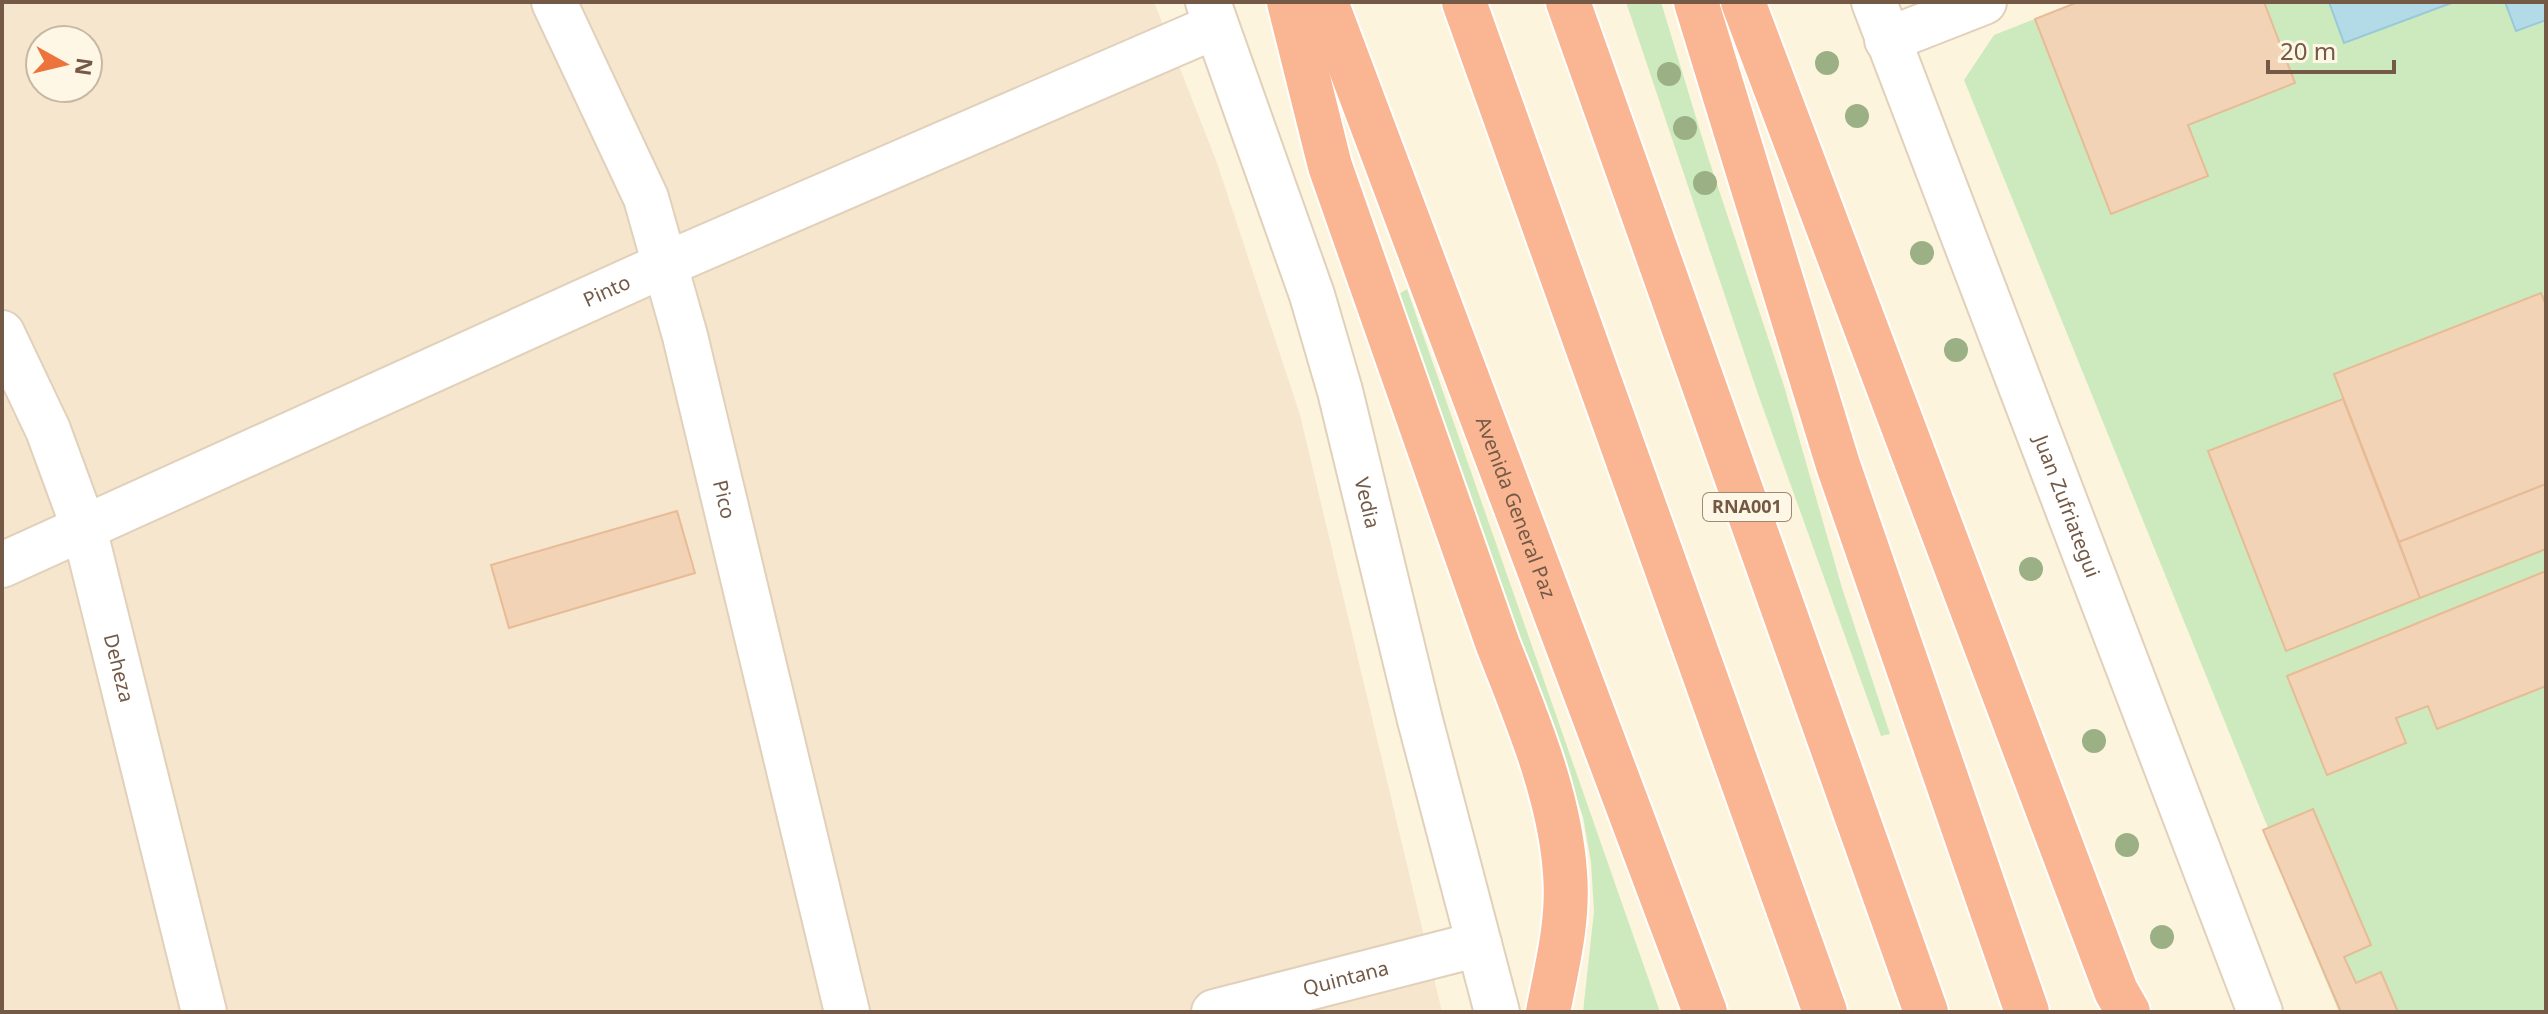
<svg xmlns="http://www.w3.org/2000/svg" width="2548" height="1014" viewBox="0 0 2548 1014" font-family="'Noto Sans',sans-serif">
<style>
.residential{fill:#f5e6cd;fill-rule:evenodd}
.green{fill:#cceabd}
.water{fill:#b3dbe7;stroke:#99c9d9;stroke-width:2}
.building{fill:#f3d3b5;stroke:#e7bb95;stroke-width:2}
.lines{fill:none;stroke-linecap:round;stroke-linejoin:round}
.minor-casing{stroke:#e1d0ba;stroke-width:48}
.highway-casing{stroke:#fff;stroke-width:48}
.minor{stroke:#fff;stroke-width:44}
.highway{stroke:#fab692;stroke-width:44}
.tree{fill:#9bb185}
.labels{text-anchor:middle;stroke-width:6;stroke-linejoin:round;paint-order:stroke}
.shield{fill:#fff7e5;stroke:#9e8976;stroke-width:2}
.shield-label{font-size:18px;font-weight:bold;fill:#745a46}
.street-label{font-size:20px;fill:#745a46;stroke:#fff7e5}
</style>
<rect width="100%" height="100%" fill="#fdf4de"/>
<path class="residential" d="M 2,2 L 1154,2 L 1217,163 L 1300,415 L 1442,1012 L 2,1012 ZM 40,40 L 88,40 L 88,88 L 40,88 Z"/>
<g class="green">
<polygon points="1626,2 1661,2 1708,157 1784,386 1842,588 1890,734 1881,736 1758,394"/>
<polygon points="2078,2 2546,2 2546,1012 2339,1012 2263,830 2268,828 1964,80 1994,35"/>
<polygon points="1407,289 1660,1012 1583,1012 1594,911 1591,862 1583,817 1399,294"/>
</g>
<g class="water">
<polygon points="2329,2 2454,2 2344,43"/>
<polygon points="2505,2 2546,2 2546,20 2516,31"/>
</g>
<g class="building">
<polygon points="2078,2 2264,2 2295,83 2188,125 2208,176 2111,214 2035,19"/>
<polygon points="2541,293 2546,305 2546,484 2399,542 2334,374"/>
<polygon points="2343,399 2420,598 2286,651 2208,451"/>
<polygon points="2546,484 2546,549 2420,598 2399,542"/>
<polygon points="677,511 695,573 509,628 491,565"/>
<polygon points="2546,571 2546,686 2437,729 2428,706 2396,718 2406,743 2327,775 2287,676"/>
<polygon points="2313,809 2371,945 2344,957 2356,983 2381,972 2398,1012 2341,1012 2263,830"/>
</g>
<g class="lines">
<defs>
<g id="minor">
<path id="s1" d="M 554,2 L 646,198 L 685,336 L 847,1012"/>
<path id="s2" d="M 1208,2 L 1312,295 L 1340,391 L 1420,720 L 1497,1012"/>
<path id="s3" d="M 1874,2 L 2260,1012"/>
<polyline points="1887,40 1984,2"/>
<path id="s4" d="M 2,333 L 48,430 L 84,528 L 204,1012"/>
<path id="s5" d="M 2,565 L 664,265 L 1216,26"/>
<path id="s6" d="M 1214,1012 L 1479,944"/>
</g>
<g id="highway">
<path d="M 1289,2 L 1330,166 L 1498,645 C 1526,716 1560,796 1565,873 C 1569,920 1557,966 1548,1012"/>
<path id="s7" d="M 1326,2 L 1705,1012"/>
<polyline points="1464,2 1825,1012"/>
<polyline points="1568,2 1926,1012"/>
<polyline points="1696,2 1838,465 2027,1012"/>
<polyline points="1743,2 2116,991 2128,1012"/>
</g>
</defs>
<use href="#minor" class="minor-casing"/>
<use href="#highway" class="highway-casing"/>
<use href="#minor" class="minor"/>
<use href="#highway" class="highway"/>
</g>
<g class="tree">
<circle cx="1827" cy="63" r="12"/>
<circle cx="1669" cy="74" r="12"/>
<circle cx="1857" cy="116" r="12"/>
<circle cx="1685" cy="128" r="12"/>
<circle cx="1705" cy="183" r="12"/>
<circle cx="1922" cy="253" r="12"/>
<circle cx="1956" cy="350" r="12"/>
<circle cx="2031" cy="569" r="12"/>
<circle cx="2094" cy="741" r="12"/>
<circle cx="2127" cy="845" r="12"/>
<circle cx="2162" cy="937" r="12"/>
</g>
<g class="labels">
<rect class="shield" x="1703" y="493" width="88" height="28" rx="6"/>
<g class="shield-label">
<text x="1747" y="513">RNA001</text>
</g>
<g class="street-label">
<text dy="7" stroke="none"><textPath href="#s5" startOffset="664">Pinto</textPath></text>
<text dy="7" stroke="none"><textPath href="#s1" startOffset="528">Pico</textPath></text>
<text dy="7" stroke="none"><textPath href="#s2" startOffset="526">Vedia</textPath></text>
<text dy="7" stroke="none"><textPath href="#s7" startOffset="540">Avenida General Paz</textPath></text>
<text dy="7" stroke="none"><textPath href="#s3" startOffset="540">Juan Zufriategui</textPath></text>
<text dy="7" stroke="none"><textPath href="#s4" startOffset="356">Deheza</textPath></text>
<text dy="7" stroke="none"><textPath href="#s6" startOffset="136">Quintana</textPath></text>
</g>
</g>
<rect width="2548" height="1014" fill="none" stroke="#745a46" stroke-width="8"/>
<g transform="translate(64 64) rotate(98)"><circle r="38" fill="#fff7e5" stroke="#c7b8a5" stroke-width="2"/>
<path d="M0-6L14 30L0 20L-14 30Z" fill="#ed733d"/>
<text y="-12" font-size="22" font-weight="bold" text-anchor="middle" fill="#745a46">N</text>
</g>
<path d="M2268 60v12h126v-12" fill="none" stroke="#745a46" stroke-width="4"/>
<text x="2280" y="60" font-size="24" fill="#745a46" stroke="#fff7e5" stroke-width="6" paint-order="stroke">20 m</text>
</svg>
